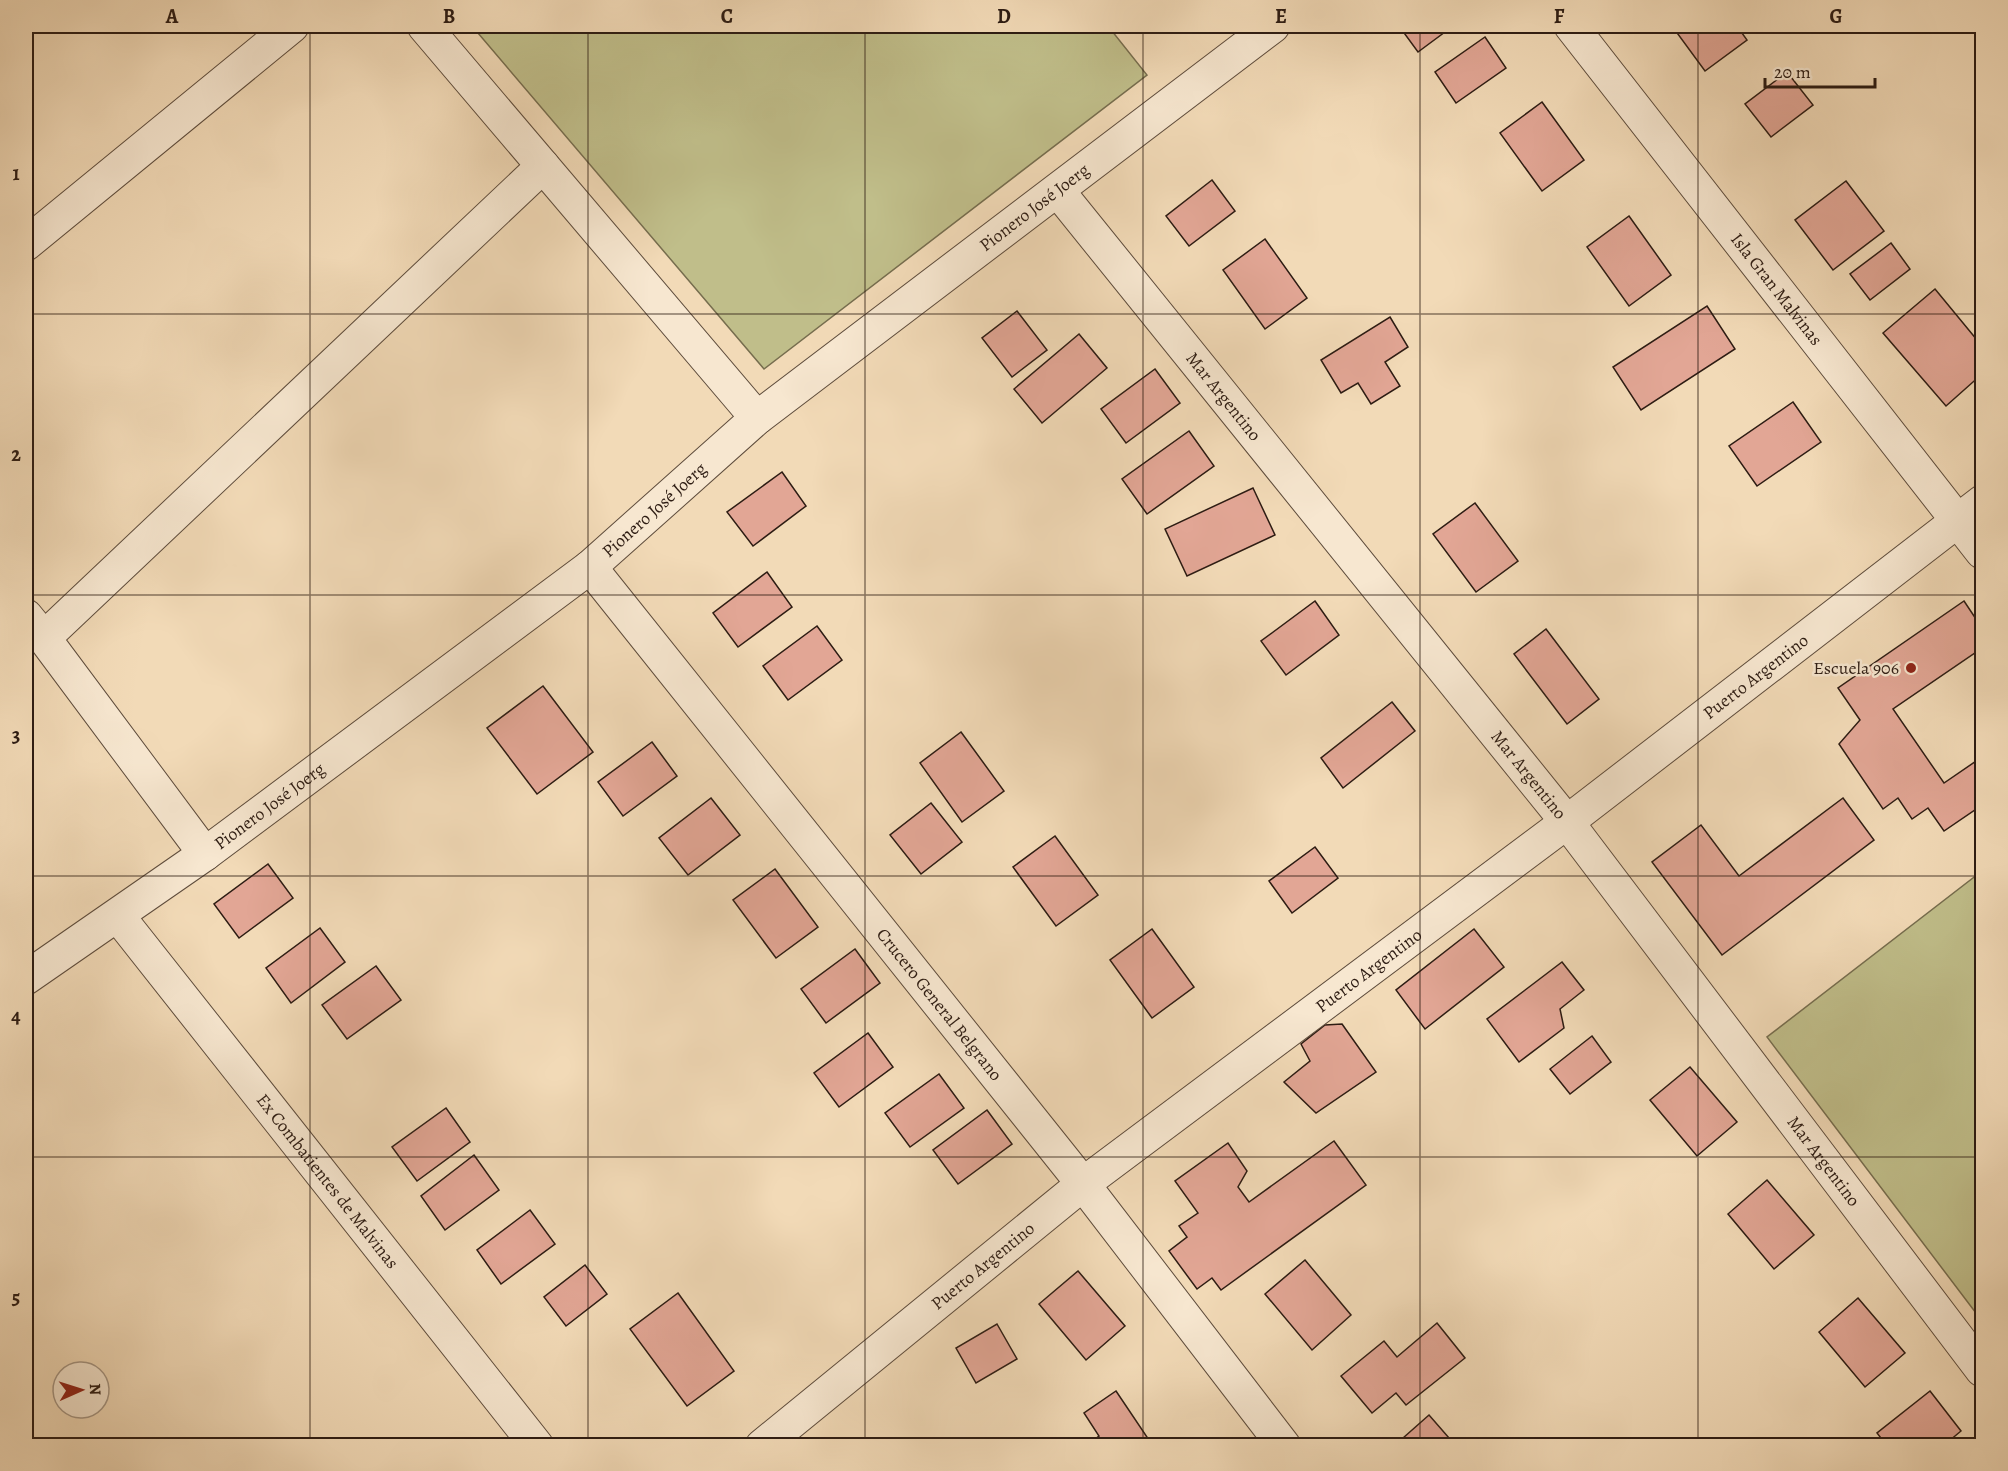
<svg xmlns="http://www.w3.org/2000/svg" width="2008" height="1471" viewBox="0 0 2008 1471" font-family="Alegreya,serif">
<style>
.green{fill:#c0be8a;stroke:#766d4e;stroke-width:1.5}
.building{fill:#e2a695;stroke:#2d1c13;stroke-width:1.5}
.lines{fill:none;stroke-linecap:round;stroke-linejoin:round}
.minor-casing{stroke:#5e4c3c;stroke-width:35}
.minor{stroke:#f7e7d0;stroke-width:33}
.grid{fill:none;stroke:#2d1c13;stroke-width:1.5;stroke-opacity:0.55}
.poi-dot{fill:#8f2418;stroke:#f7e7d0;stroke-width:2}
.labels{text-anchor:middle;stroke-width:5;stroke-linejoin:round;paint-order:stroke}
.street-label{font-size:18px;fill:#2d1c13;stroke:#f7e7d0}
.poi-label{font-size:18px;fill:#2d1c13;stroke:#f7e7d0;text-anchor:end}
.neatline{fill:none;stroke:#2d1c13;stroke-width:2}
.grid-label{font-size:20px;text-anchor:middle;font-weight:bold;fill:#2d1c13}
</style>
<rect width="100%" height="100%" fill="#f2dab7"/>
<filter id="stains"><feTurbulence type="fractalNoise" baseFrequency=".00333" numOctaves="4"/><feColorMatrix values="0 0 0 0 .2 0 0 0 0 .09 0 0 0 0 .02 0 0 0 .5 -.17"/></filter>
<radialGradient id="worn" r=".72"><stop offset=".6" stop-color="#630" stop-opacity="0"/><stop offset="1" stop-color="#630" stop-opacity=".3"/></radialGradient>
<g class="green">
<polygon points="472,26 1108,26 1147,75 764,369"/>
<polygon points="1982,871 1982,1321 1767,1037"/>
</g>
<g class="building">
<polygon points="1399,26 1453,26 1418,52"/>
<polygon points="1672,26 1737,26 1747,40 1705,71"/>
<polygon points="1485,37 1506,68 1456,103 1435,72"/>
<polygon points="1787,72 1813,105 1771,137 1745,104"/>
<polygon points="1542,102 1584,160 1542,191 1500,133"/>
<polygon points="1212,180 1235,211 1189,246 1166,216"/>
<polygon points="1846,181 1884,231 1833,270 1795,220"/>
<polygon points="1629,216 1671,275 1629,306 1587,247"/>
<polygon points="1265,239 1307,298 1265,329 1223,270"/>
<polygon points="1891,243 1910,269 1870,300 1850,274"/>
<polygon points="1935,289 1982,346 1982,374 1946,406 1883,333"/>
<polygon points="1707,306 1735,349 1641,410 1613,367"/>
<polygon points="1017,311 1047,350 1012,377 982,338"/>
<polygon points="1390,317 1408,347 1385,362 1400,386 1371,404 1358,383 1341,393 1321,360"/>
<polygon points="1079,334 1107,368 1042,423 1014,389"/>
<polygon points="1155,369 1180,403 1126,443 1101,409"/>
<polygon points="1793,402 1821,442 1757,486 1729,446"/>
<polygon points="1189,431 1214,466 1147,514 1122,479"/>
<polygon points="782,472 806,506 753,546 727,512"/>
<polygon points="1253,488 1275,535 1187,576 1165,529"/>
<polygon points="1475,503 1518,561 1476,592 1433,534"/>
<polygon points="767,572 792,607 738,647 713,613"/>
<polygon points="1315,601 1339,635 1286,675 1261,641"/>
<polygon points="1964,601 1982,628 1982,648 1893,709 1944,783 1982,757 1982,805 1944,831 1928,808 1912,819 1898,798 1883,809 1839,744 1860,720 1838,688"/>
<polygon points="817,626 842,660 788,700 763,666"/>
<polygon points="1546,629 1599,699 1567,724 1514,654"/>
<polygon points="543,686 593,752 537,794 487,728"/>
<polygon points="1392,702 1415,731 1343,788 1321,758"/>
<polygon points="961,732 1004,791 962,822 920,763"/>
<polygon points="652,742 677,776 623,816 598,782"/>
<polygon points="711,798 740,835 688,875 659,838"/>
<polygon points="1843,798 1874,840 1722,955 1652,862 1701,825 1739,876"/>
<polygon points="931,803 962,842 921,874 890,835"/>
<polygon points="1055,836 1098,895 1056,926 1013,867"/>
<polygon points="1315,847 1338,878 1292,913 1269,881"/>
<polygon points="268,864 293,898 239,938 214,904"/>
<polygon points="775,869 818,927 776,958 733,900"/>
<polygon points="320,928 345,962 291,1003 266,968"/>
<polygon points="1152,929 1194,987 1152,1018 1110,960"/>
<polygon points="1474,929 1504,967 1425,1029 1396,990"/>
<polygon points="855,949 880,983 826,1023 801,989"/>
<polygon points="1562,962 1584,990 1560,1009 1564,1028 1519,1062 1487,1019"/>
<polygon points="376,966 401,1000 347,1039 322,1005"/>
<polygon points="1342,1024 1376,1072 1316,1113 1284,1082 1310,1061 1301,1044 1325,1025"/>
<polygon points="868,1033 893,1067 839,1107 814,1073"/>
<polygon points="1592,1036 1611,1062 1570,1094 1550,1069"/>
<polygon points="1690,1067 1737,1122 1697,1156 1650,1100"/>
<polygon points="939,1074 964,1108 910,1147 885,1113"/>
<polygon points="446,1108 470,1142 417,1181 392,1147"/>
<polygon points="987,1110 1012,1144 958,1184 933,1150"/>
<polygon points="1334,1141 1366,1185 1221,1290 1212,1278 1197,1289 1169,1251 1187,1237 1179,1226 1198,1213 1175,1181 1228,1143 1247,1171 1238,1187 1249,1202"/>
<polygon points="474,1155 499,1190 445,1230 421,1196"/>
<polygon points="1767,1180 1814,1235 1774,1269 1728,1214"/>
<polygon points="530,1210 555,1244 501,1284 477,1250"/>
<polygon points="1305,1260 1351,1315 1312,1350 1265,1294"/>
<polygon points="585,1265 607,1294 566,1326 544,1297"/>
<polygon points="1078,1271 1125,1326 1086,1360 1039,1304"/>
<polygon points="678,1293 734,1371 687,1406 630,1329"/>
<polygon points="1858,1298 1905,1353 1865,1387 1819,1332"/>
<polygon points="1437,1323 1465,1358 1406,1405 1396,1393 1372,1413 1341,1376 1384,1341 1397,1357"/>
<polygon points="997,1324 1017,1359 976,1383 956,1348"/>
<polygon points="1116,1391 1149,1440 1141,1446 1086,1446 1099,1436 1084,1413"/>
<polygon points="1930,1391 1961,1431 1943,1446 1887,1446 1877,1433"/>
<polygon points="1429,1415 1456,1446 1394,1446"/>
</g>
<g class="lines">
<defs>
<g id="minor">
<polyline points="424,26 757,418"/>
<path id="s1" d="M 1571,26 L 1982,552"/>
<path id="s2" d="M 1058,191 L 1567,822 L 1982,1370"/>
<polyline points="26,244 292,26"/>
<path id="s3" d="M 590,567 L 1083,1184 L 1284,1446"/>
<polyline points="26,616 44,638"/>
<polyline points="205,854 44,638 543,166"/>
<path id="s4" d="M 118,916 L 537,1446"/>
<path id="s5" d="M 26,978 L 205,854 L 590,567 L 757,418 L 1273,26"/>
<path id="s6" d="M 762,1446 L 1083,1184 L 1567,822 L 1982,502"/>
</g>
</defs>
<use href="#minor" class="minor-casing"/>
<use href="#minor" class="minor"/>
</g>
<path class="grid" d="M 310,26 L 310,1446M 588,26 L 588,1446M 865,26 L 865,1446M 1143,26 L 1143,1446M 1420,26 L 1420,1446M 1698,26 L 1698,1446M 26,314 L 1982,314M 26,595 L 1982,595M 26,876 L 1982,876M 26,1157 L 1982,1157"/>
<circle class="poi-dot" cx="1911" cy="668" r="6"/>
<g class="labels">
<g class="street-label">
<text dy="6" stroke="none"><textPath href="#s5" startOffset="1270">Pionero José Joerg</textPath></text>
<text dy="6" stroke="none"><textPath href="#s1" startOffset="334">Isla Gran Malvinas</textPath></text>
<text dy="6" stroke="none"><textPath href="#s2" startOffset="264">Mar Argentino</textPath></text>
<text dy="6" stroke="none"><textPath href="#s5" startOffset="784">Pionero José Joerg</textPath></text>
<text dy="6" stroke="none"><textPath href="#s6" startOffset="1257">Puerto Argentino</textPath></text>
<text dy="6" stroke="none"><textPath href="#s2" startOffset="750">Mar Argentino</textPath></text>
<text dy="6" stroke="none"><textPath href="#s5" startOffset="298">Pionero José Joerg</textPath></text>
<text dy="6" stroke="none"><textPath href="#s6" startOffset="771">Puerto Argentino</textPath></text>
<text dy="6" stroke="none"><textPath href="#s3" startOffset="560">Crucero General Belgrano</textPath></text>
<text dy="6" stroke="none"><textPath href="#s2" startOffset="1236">Mar Argentino</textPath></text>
<text dy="6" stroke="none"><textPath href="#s4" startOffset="338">Ex Combatientes de Malvinas</textPath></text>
<text dy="6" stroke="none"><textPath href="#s6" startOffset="285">Puerto Argentino</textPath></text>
</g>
<g class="poi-label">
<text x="1899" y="674">Escuela 906</text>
</g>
</g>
<rect width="2008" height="1471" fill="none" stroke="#f2dab7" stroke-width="66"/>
<g transform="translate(81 1390) rotate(87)"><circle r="28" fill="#f7e7d0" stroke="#a69684" stroke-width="1.5"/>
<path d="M0-4.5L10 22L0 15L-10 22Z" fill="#8f2418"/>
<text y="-9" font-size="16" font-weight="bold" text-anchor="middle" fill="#2d1c13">N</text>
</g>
<path d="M1765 78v9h110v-9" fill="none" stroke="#2d1c13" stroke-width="3"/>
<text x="1774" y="78" font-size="18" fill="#2d1c13" stroke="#f7e7d0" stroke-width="4.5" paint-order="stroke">20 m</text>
<rect x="33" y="33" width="1942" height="1405" class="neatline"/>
<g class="grid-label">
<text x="172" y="23">A</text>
<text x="449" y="23">B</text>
<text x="727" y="23">C</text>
<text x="1004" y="23">D</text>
<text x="1281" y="23">E</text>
<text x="1559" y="23">F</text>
<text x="1836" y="23">G</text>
<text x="16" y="180">1</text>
<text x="16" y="461">2</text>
<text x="16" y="742">3</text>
<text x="16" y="1023">4</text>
<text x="16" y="1304">5</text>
</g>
<rect width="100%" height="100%" filter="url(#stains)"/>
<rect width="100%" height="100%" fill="url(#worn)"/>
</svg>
